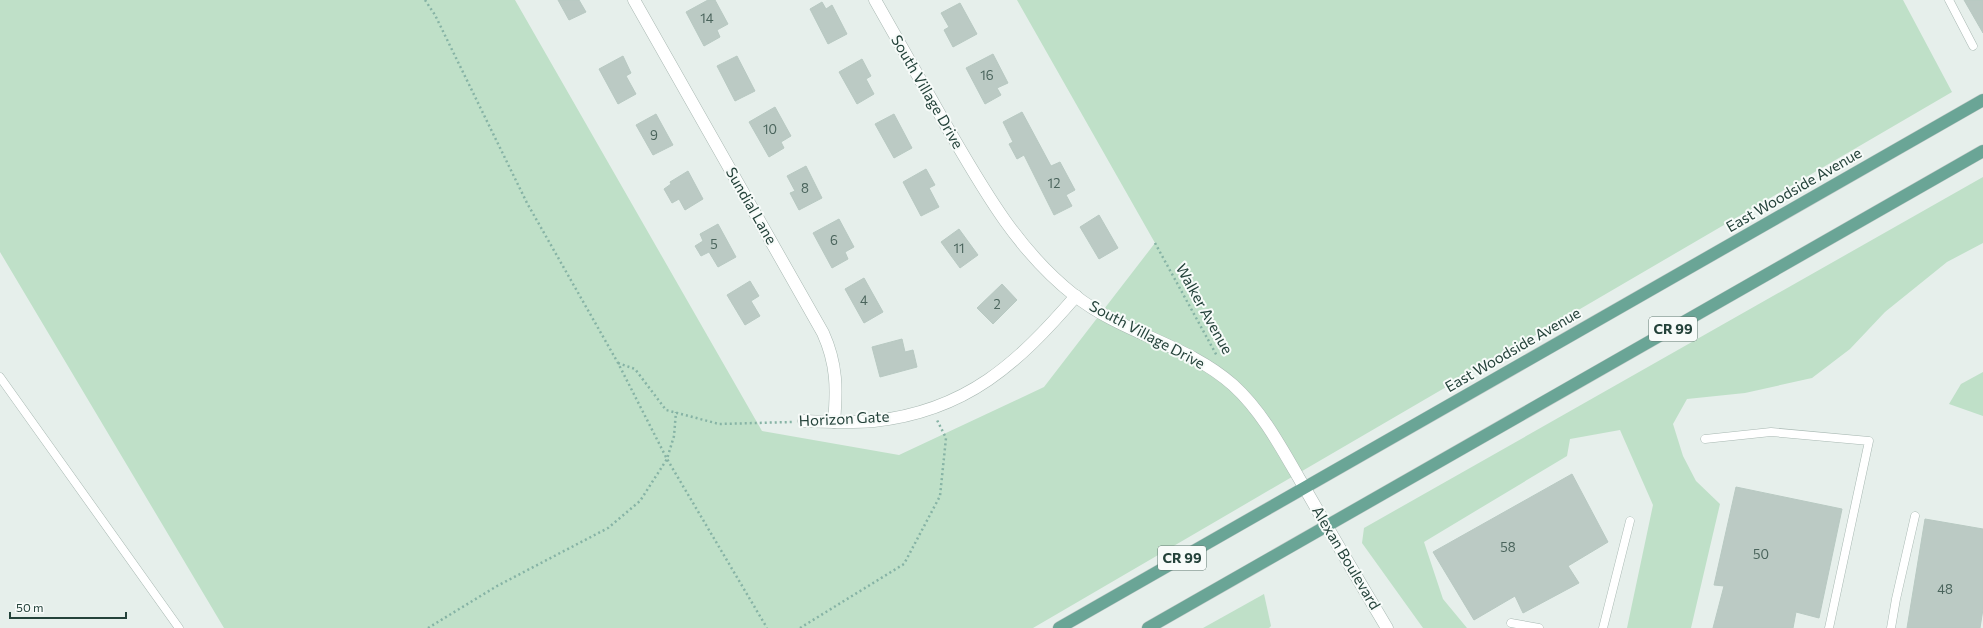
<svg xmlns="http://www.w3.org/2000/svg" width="1983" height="628" viewBox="0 0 1983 628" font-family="Commissioner,sans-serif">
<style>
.green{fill:#bfe0c8}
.building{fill:#bbcac4;stroke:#b8c9c2}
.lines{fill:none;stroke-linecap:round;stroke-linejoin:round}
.lane-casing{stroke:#a8b8b2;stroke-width:9}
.street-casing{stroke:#a8b8b2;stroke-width:13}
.primary-casing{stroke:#c2cac8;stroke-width:13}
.path{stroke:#86b3a5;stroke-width:2.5;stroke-dasharray:2 3;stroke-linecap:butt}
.lane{stroke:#fff;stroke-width:8}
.street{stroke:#fff;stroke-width:12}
.primary{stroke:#6aa596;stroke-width:12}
.labels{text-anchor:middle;stroke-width:4;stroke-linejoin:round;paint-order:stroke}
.number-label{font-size:13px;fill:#4a645c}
.shield{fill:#f7fbf9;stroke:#637a73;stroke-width:1}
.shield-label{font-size:14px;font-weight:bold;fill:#24423a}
.street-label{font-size:15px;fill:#24423a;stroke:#f7fbf9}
</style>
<rect width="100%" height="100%" fill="#e6efeb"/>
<g class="green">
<polygon points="0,0 515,0 762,431 899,455 1044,387 1155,243 1017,0 1903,0 1952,92 1033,628 224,628 0,252"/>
<polygon points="1983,177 1983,243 1947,262 1885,312 1850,349 1812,378 1745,393 1687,399 1673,424 1683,456 1696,481 1720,504 1691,628 1627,628 1653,505 1620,430 1570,439 1567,456 1424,542 1443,599 1467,628 1423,628 1362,543 1364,528"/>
<polygon points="1983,372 1983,416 1949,404 1961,384"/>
<polygon points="1264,594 1271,626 1269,628 1203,628"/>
</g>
<g class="building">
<polygon points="558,0 579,0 586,12 569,20"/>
<polygon points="708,0 715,0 728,24 717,30 720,37 704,46 686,12"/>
<polygon points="1964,0 1983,0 1983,33"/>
<polygon points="822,2 826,9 832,5 847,34 828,44 810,9"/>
<polygon points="960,3 977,34 953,47 944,30 949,27 941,13"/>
<polygon points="993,54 1008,83 997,88 1001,95 985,104 966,68"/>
<polygon points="623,56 631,73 626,76 636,94 618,104 599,69"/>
<polygon points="737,56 755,91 735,101 717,66"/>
<polygon points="862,59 871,76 866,79 874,94 857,104 839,72"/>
<polygon points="775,107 791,136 781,142 784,148 769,157 749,122"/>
<polygon points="1022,112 1051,166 1060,162 1075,190 1066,195 1072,206 1054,215 1024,155 1017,159 1009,144 1013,142 1003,122"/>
<polygon points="656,114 673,145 653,155 636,125"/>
<polygon points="894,114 912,148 894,158 875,124"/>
<polygon points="806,166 822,198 799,210 790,193 795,191 787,176"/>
<polygon points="926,169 935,185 929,188 939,207 921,216 903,182"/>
<polygon points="688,171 703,199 685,210 679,199 672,203 664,189 671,184 670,182"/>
<polygon points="1099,215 1118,248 1099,259 1080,227"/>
<polygon points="839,219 854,247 845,252 848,259 832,268 813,233"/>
<polygon points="718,224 736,257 718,267 709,252 701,256 695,246 703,241 700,234"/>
<polygon points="959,229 978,255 960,268 941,242"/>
<polygon points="864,278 883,312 864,323 845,289"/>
<polygon points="750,281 759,296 751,301 760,316 745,325 727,295"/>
<polygon points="1002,284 1017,300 993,324 977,308"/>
<polygon points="902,339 905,352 913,350 917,367 880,377 872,347"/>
<polygon points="1572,474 1608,542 1568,566 1579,583 1523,613 1515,596 1474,620 1433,552"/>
<polygon points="1736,487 1842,509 1819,618 1796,612 1793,628 1713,628 1724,586 1714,585"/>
<polygon points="1925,519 1983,529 1983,609 1980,628 1907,628"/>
</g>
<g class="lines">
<defs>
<g id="lane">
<polyline points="1949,0 1973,46"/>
<polyline points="0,377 179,628"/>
<polyline points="1705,439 1771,432 1869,441 1829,628"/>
<polyline points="1511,623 1539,628"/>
<polyline points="1603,628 1630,521"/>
<polyline points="1891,628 1896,599 1915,516"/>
</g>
<g id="street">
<path d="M 634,0 L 823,333 C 837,364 837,389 834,422"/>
<path d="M 875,0 C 899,42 923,84 947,127 C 983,189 1017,250 1074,295 C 1123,334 1187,344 1233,385 C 1265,414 1285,455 1307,492 C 1333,537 1360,583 1387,628"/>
<path d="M 804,421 C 827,422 851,423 874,421 C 967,411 1018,363 1076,296"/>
</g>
<g id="primary">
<polyline points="1059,628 1983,100"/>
<polyline points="1148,628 1983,151"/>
</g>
</defs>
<use href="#lane" class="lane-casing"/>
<use href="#street" class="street-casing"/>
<use href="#primary" class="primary-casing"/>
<g class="path">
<polyline points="425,0 435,15 527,203 618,363 667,459 767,628"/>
<polyline points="1155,243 1217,356"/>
<polyline points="618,363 635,369 666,410 719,424 792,422"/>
<polyline points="428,628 497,586 608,528 640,501 667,459 674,436 676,412"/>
<polyline points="800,628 904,564 940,496 946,438 937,420"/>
</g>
<use href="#lane" class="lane"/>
<use href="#street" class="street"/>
<use href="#primary" class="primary"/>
</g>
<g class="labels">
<g class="number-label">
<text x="707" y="23">14</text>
<text x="987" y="80">16</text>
<text x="770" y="134">10</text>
<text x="654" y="140">9</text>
<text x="1054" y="188">12</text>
<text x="805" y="193">8</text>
<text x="834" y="245">6</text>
<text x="714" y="249">5</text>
<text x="959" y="253">11</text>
<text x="864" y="305">4</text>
<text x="997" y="309">2</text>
<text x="1508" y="552">58</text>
<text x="1761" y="559">50</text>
<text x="1945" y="594">48</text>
</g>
<g class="shield">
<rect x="1649" y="317" width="48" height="24" rx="3"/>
<rect x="1158" y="546" width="48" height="24" rx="3"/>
</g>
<g class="shield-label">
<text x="1673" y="334">CR 99</text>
<text x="1182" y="563">CR 99</text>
</g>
<g class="street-label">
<text transform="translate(927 92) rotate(60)" y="5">South Village Drive</text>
<text transform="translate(1794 190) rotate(-30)" y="5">East Woodside Avenue</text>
<text transform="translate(751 206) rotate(60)" y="5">Sundial Lane</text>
<text transform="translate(1204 309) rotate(61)" y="5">Walker Avenue</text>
<text transform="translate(1147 335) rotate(28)" y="5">South Village Drive</text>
<text transform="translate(1513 350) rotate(-30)" y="5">East Woodside Avenue</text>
<text transform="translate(844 419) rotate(-3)" y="5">Horizon Gate</text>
<text transform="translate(1346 558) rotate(59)" y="5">Alexan Boulevard</text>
</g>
</g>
<path d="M10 612v6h116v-6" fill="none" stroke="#24423a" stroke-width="2"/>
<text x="16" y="612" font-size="12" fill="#24423a" stroke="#f7fbf9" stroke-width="3" paint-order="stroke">50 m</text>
</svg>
